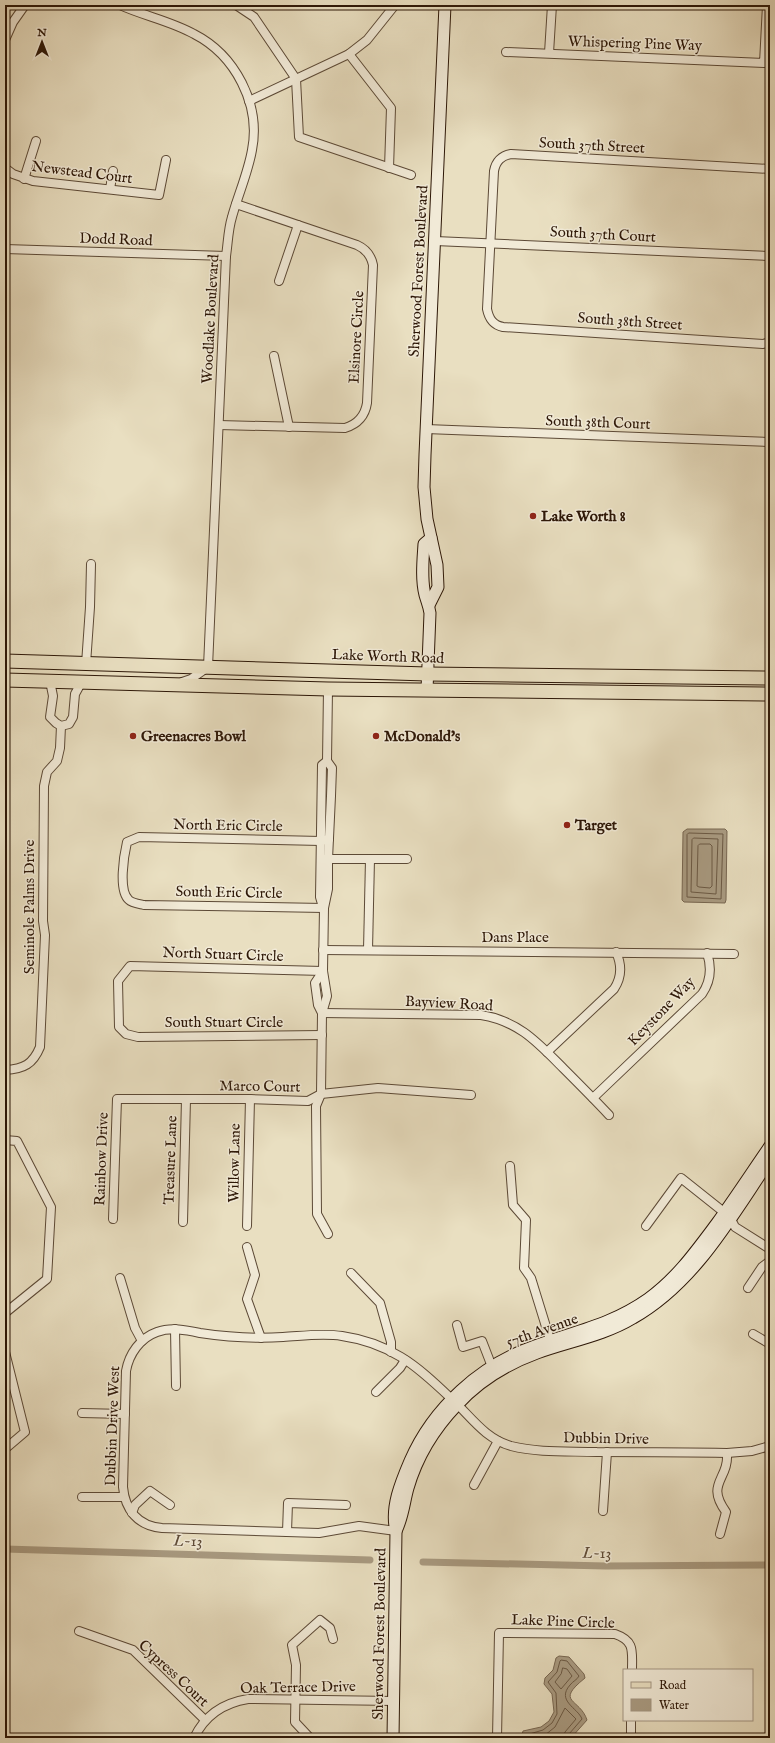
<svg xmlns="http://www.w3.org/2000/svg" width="775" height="1743" viewBox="0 0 775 1743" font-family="'IM FELL English',serif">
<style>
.water{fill:#a99b82;stroke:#776651}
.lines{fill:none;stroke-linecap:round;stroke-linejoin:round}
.shore{stroke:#6b5944;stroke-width:1}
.canal{stroke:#a99b82;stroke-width:7}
.street-casing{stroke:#5c4936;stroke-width:10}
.secondary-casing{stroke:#2d1707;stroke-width:13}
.primary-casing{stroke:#2d1707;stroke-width:15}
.street{stroke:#f1ead7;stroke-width:8}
.secondary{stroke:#f1ead7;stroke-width:11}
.primary{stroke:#e9dfc1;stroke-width:13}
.poi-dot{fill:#8f2418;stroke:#f1ead7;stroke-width:1.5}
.labels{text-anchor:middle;stroke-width:3;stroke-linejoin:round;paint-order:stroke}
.street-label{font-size:15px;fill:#2d1707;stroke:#f1ead7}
.poi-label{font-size:15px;font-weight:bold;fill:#2d1707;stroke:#f1ead7;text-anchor:start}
.water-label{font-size:16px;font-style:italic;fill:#5f4c38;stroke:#f1ead7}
</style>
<rect width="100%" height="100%" fill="#e9dfc1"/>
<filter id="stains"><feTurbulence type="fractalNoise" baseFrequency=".005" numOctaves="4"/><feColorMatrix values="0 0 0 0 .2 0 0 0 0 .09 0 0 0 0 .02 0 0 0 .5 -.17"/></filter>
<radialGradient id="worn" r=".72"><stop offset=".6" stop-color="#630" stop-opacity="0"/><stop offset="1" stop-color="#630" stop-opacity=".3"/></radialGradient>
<g class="water">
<polygon points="687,829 725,829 727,831 726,900 725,903 684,902 682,900 683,832"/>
<path d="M 559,1656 L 569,1657 L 584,1674 L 585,1678 C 554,1703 580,1698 587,1720 L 571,1738 L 521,1738 L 523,1731 L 541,1727 L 549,1721 L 554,1712 L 552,1694 L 544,1684 L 545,1678 L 553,1670 L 556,1658 Z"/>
</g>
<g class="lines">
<g class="shore">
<polygon points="689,833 723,834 721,899 687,897 687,835"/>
<polygon points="694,838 718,839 716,894 691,892 692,840"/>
<polygon points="700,844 710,844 712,846 712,886 710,888 699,887 697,886 698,846"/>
<polygon points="563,1668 567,1669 572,1676 561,1689 555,1682 561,1674"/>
<path d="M 525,1738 L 526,1735 L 543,1730 L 552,1723 L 557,1714 L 556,1693 L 548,1682 L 557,1672 L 560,1661 L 561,1660 L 567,1661 L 579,1676 C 577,1680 573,1681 570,1685 C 556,1701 578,1708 582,1719 L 569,1734 L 568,1738"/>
<polyline points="534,1738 545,1735 555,1727 565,1708 576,1719 565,1732 563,1738"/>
</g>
<g class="canal">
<polyline points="5,1549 370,1560"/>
<polyline points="423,1562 606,1566 770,1565"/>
</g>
<defs>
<g id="street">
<path d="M 120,5 C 144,16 171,21 194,34 C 235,55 261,104 252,150 C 248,173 238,195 232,217 C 228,230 228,243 226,256 L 208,667 L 191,679 L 182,682"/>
<polyline points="236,5 254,17 296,79 299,137 411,175"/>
<polyline points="5,40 13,22 25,5"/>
<polyline points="506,52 764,63 767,5"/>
<polyline points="549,53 552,5"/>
<polyline points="349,54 391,108 389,168"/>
<polyline points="249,101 349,54 367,40 395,5"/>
<polyline points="5,168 13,174 33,181 159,195 166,160"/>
<path d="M 770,169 L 511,154 C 501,156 496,161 494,171 L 487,309 C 489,319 493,325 503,327 L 763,344 L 770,342"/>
<polyline points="24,179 36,141"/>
<polyline points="110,189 113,171"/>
<polyline points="435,241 770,256"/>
<polyline points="5,249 226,256"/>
<polyline points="279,281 298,225"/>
<polyline points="274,356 289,427"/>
<path d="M 219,425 L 345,428 C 358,424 365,416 367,403 L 373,265 C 371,255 366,249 357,245 L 236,204"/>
<polyline points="426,429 770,442"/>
<polyline points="86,664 90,607 91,564"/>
<polyline points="50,681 53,696 50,717 56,723 61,726 69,724 73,717 75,694 81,683"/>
<polyline points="323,859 407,859"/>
<polyline points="323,907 320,897 322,765 327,761"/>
<path d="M 324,908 L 144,905 C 140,904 132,903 129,900 C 118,891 124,855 127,842 L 139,837 L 321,841 L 329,839"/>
<polyline points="323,950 734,954"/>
<polyline points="368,950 370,859"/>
<path d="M 322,1013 L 481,1015 C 519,1021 538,1043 564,1069 C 579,1084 594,1099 609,1115"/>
<polyline points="322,1013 318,1005 315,983 323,971"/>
<polyline points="322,1035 138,1037 126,1034 119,1027 118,981 130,966 323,971"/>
<path d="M 547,1052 L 614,989 C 622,977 622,965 616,952"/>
<path d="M 5,1070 C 24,1069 33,1064 40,1047 L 45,935 L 43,921 L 44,786 L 47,772 L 57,761 L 60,748 L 61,726"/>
<path d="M 593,1098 L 702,994 C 711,981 712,968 707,953"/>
<polyline points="5,1140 17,1141 51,1207 47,1279 5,1313"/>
<polyline points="510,1166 513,1205 526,1220 524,1268 531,1278 552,1346"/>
<polyline points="113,1219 117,1099 250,1099 308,1101 321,1094 378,1088 471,1095"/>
<polyline points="183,1222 186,1099"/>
<polyline points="247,1226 250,1099"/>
<polyline points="646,1226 681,1178 730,1217 735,1227 770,1249"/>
<polyline points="328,1234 317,1214 316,1106 321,1094 322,1013 327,996 323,971 324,908 328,889 328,859 331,796 332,768 327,761 328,689"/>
<polyline points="247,1247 255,1275 247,1299 261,1338"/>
<polyline points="351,1273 380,1303 391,1342 391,1352"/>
<polyline points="120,1278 135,1328 142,1341"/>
<polyline points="748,1288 762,1267 770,1261"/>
<polyline points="457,1325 463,1347 482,1341 494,1372"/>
<polyline points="175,1329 176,1386"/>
<polyline points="753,1334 770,1344"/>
<polyline points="5,1352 25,1432 5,1449"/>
<polyline points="376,1392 400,1368 405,1360"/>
<polyline points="82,1413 125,1414"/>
<polyline points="474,1485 498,1441"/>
<polyline points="82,1497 124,1497"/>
<polyline points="603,1511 607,1452"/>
<polyline points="132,1513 135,1505 150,1491 170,1505"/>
<path d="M 396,1531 L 359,1526 L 319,1533 L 162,1528 C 138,1526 125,1510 123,1487 L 126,1371 C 129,1354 140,1338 157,1332 C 171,1327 186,1330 200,1333 C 227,1337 255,1339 283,1337 C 302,1336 322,1333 342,1336 C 363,1339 383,1346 401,1357 C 421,1369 440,1388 457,1404 C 474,1421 487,1439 511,1446 C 539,1453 568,1451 597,1452 C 640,1452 683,1452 727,1453 L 752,1451 L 770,1446"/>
<polyline points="287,1532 288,1503 346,1505"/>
<path d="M 720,1534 L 726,1512 C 705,1483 729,1480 727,1453"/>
<polyline points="79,1631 133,1650 205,1720"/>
<path d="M 194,1738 C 205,1715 223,1703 248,1699 L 394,1701"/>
<polyline points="310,1738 295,1722 296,1665 292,1645 320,1620 330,1628 333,1639"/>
<path d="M 497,1738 L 499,1633 L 615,1634 C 635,1641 632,1651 632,1670"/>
<polyline points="631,1738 631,1720"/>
</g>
<g id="secondary">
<polyline points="429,605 438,587 437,565 427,519 424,487 425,455 445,5"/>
<path d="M 427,690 L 430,613 C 429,606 427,602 425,595 C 421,579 423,560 424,544 L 431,538"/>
<path d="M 396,1531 C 403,1517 404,1502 408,1488 C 417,1457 435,1428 457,1405 C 478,1382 507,1364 537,1353 C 570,1341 603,1336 633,1318 C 695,1283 731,1217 770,1160"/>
<path d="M 393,1738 L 396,1531 C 390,1508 401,1482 410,1461 C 433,1408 480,1365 535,1346 C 576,1331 611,1325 648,1299 C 677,1278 696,1251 717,1223 C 735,1198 752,1172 770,1146"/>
</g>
<g id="primary">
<polyline points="5,661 427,674 770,678"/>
<polyline points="5,680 328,689 770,694"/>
</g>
</defs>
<use href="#street" class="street-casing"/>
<use href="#secondary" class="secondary-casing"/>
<use href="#primary" class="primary-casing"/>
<use href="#street" class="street"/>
<use href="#secondary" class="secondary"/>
<use href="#primary" class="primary"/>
</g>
<g class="poi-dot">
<circle cx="533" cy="516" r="4"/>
<circle cx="133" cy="736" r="4"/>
<circle cx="376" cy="736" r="4"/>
<circle cx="567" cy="825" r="4"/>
</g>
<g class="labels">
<g class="street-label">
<text transform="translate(635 43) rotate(2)" y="5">Whispering Pine Way</text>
<text transform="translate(592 145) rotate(3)" y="5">South 37th Street</text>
<text transform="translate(82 172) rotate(7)" y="5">Newstead Court</text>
<text transform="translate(603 234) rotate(3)" y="5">South 37th Court</text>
<text transform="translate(116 239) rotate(2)" y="5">Dodd Road</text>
<text transform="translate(418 271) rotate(-87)" y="5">Sherwood Forest Boulevard</text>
<text transform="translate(210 319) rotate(-87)" y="5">Woodlake Boulevard</text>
<text transform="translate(630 321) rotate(4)" y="5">South 38th Street</text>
<text transform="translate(356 337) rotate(-87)" y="5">Elsinore Circle</text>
<text transform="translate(598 422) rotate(2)" y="5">South 38th Court</text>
<text transform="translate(388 656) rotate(2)" y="5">Lake Worth Road</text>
<text transform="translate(228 825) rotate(1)" y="5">North Eric Circle</text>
<text transform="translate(229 892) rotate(1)" y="5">South Eric Circle</text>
<text transform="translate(29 907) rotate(-90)" y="5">Seminole Palms Drive</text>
<text x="515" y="942">Dans Place</text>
<text transform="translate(223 954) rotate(2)" y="5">North Stuart Circle</text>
<text transform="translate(449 1003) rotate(3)" y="5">Bayview Road</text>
<text transform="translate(661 1011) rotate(-46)" y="5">Keystone Way</text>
<text x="224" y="1027">South Stuart Circle</text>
<text transform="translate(260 1086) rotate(1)" y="5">Marco Court</text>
<text transform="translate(101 1159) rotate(-88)" y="5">Rainbow Drive</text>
<text transform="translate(170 1160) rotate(-88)" y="5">Treasure Lane</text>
<text transform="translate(234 1163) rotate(-89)" y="5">Willow Lane</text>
<text transform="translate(542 1330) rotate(-19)" y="5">57th Avenue</text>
<text transform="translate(112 1426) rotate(-88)" y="5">Dubbin Drive West</text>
<text transform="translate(606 1438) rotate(1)" y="5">Dubbin Drive</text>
<text transform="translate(563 1621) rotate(2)" y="5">Lake Pine Circle</text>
<text transform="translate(379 1634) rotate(-89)" y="5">Sherwood Forest Boulevard</text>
<text transform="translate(174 1673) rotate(43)" y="5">Cypress Court</text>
<text transform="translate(298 1687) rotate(-1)" y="5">Oak Terrace Drive</text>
</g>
<g class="poi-label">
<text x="541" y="521">Lake Worth 8</text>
<text x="141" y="741">Greenacres Bowl</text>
<text x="384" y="741">McDonald's</text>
<text x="575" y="830">Target</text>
</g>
<g class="water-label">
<text transform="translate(188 1540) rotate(2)" y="6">L-13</text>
<text transform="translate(597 1552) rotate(1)" y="6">L-13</text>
</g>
</g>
<rect width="775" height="1743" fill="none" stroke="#e9dfc1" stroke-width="20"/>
<rect x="6" y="6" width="763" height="1731" fill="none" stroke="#2d1707" stroke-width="2"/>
<rect x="10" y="10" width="755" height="1723" fill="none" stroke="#2d1707"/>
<rect x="623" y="1669" width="130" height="52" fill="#f1ead7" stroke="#a39684"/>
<rect x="631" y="1682" width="20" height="6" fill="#e9dfc1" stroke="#a39684"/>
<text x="659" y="1689" font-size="12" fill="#2d1707">Road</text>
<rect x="631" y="1699" width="20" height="12" fill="#a99b82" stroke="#a39684"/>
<text x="659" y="1709" font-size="12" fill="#2d1707">Water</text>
<g transform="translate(42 42)" stroke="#f1ead7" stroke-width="3" paint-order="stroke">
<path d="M0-3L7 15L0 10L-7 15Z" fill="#2d1707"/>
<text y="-6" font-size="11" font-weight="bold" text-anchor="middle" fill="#2d1707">N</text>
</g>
<rect width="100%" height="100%" filter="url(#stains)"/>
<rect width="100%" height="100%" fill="url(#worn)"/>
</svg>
